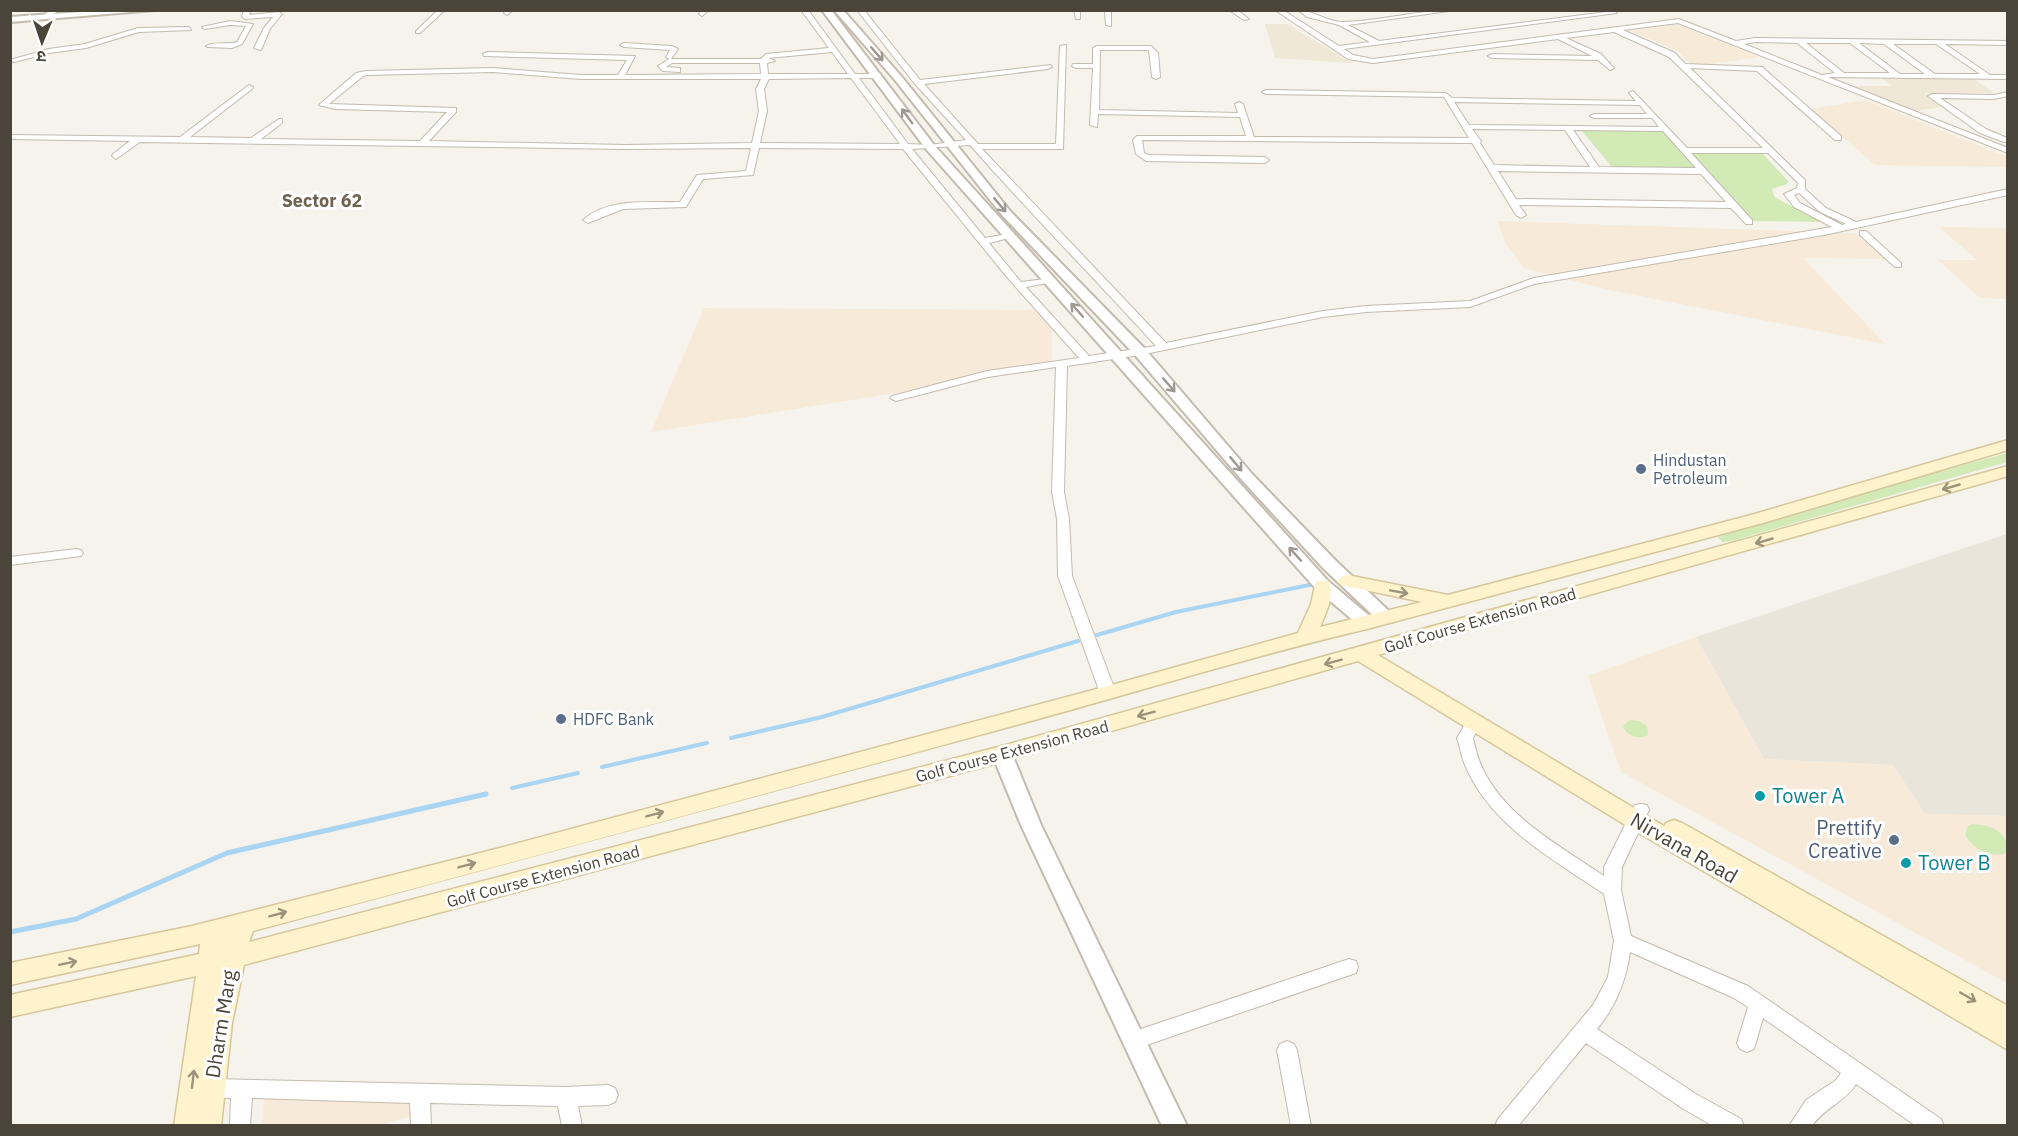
<svg xmlns="http://www.w3.org/2000/svg" width="2018" height="1136" viewBox="0 0 2018 1136" font-family="'IBM Plex Sans','Noto Sans Devanagari',sans-serif">
<style>
.residential{fill:#eae5da}
.commercial{fill:#f7ead8}
.education{fill:#efe8d6}
.green{fill:#d2eab5}
.lines{fill:none;stroke-linecap:round;stroke-linejoin:round}
.stream-far1{stroke:#a9d4f2;stroke-width:4}
.stream{stroke:#a9d4f2;stroke-width:5}
.minor-casing{stroke:#c2bbae;stroke-width:2}
.tertiary-casing{stroke:#c2bbae;stroke-width:4}
.secondary-casing{stroke:#d6c79b;stroke-width:3}
.minor{fill:#fff;fill-rule:evenodd}
.tertiary{fill:#fff;fill-rule:evenodd}
.secondary{fill:#fff3cd;fill-rule:evenodd}
.oneway{stroke:#9c9892}
.oneway2{stroke:#9c937c}
.service-dot{fill:#5c6f8a;stroke:#fff;stroke-width:2}
.culture-dot{fill:#0f9aa8;stroke:#fff;stroke-width:2}
.labels{text-anchor:middle;stroke-width:6;stroke-linejoin:round;paint-order:stroke}
.service-label{font-size:16px;fill:#4e5e75;stroke:#fff;text-anchor:start}
.street-label{font-size:16px;fill:#4b4439;stroke:#fff}
.far-district-label{font-size:18px;font-weight:bold;fill:#6e6250;stroke:#fff}
.near-culture-label{font-size:20px;fill:#0d838f;stroke:#fff;text-anchor:start}
.near-service-label{font-size:20px;fill:#4e5e75;stroke:#fff;text-anchor:end}
.near-street-label{font-size:20px;fill:#4b4439;stroke:#fff}
</style>
<rect width="100%" height="100%" fill="#f6f3ec"/>
<polygon class="residential" points="2007,534 2007,816 1925,814 1893,765 1764,759 1696,637"/>
<g class="commercial">
<polygon points="1677,24 1759,57 1712,64 1691,64 1678,51 1630,31"/>
<polygon points="1866,100 2007,157 2007,167 1875,165 1811,109"/>
<polygon points="1497,221 1854,233 1887,259 1803,258 1885,344 1609,290 1524,268 1506,244"/>
<polygon points="1939,227 2007,228 2007,299 1980,298 1938,260 1977,260"/>
<polygon points="704,308 1052,310 1052,368 651,432"/>
<polygon points="1696,637 1764,759 1893,765 1925,814 2007,816 2007,983 1621,772 1588,676"/>
<polygon points="264,1099 410,1101 411,1116 380,1125 262,1126"/>
</g>
<g class="education">
<polygon points="1265,24 1287,24 1352,63 1275,58"/>
<polygon points="1880,77 1972,78 1994,93 1924,93 1942,107 1914,111 1854,86 1891,86"/>
</g>
<g class="green">
<polygon points="1581,130 1662,130 1698,169 1613,168"/>
<path d="M 1688,152 L 1762,153 L 1788,181 L 1787,184 L 1772,189 L 1774,196 C 1791,208 1809,212 1827,222 L 1752,221 Z"/>
<polygon points="2007,453 2007,462 1732,541 1722,542 1718,537 1823,504"/>
<path d="M 1630,720 L 1639,721 L 1647,726 L 1648,735 C 1638,740 1627,736 1623,726 Z"/>
<path d="M 1972,824 C 1991,825 2008,831 2007,852 C 1992,860 1971,848 1965,834 L 1968,826 Z"/>
</g>
<g class="lines">
<g class="stream-far1">
<polyline points="1097,635 1176,612 1314,584"/>
<polyline points="731,738 822,717 1078,641"/>
<polyline points="602,767 707,743"/>
<polyline points="512,788 578,773"/>
<polyline points="481,795 486,794"/>
</g>
<polyline class="stream" points="10,932 76,919 227,853 486,794"/>
<defs>
<g id="minor">
<polygon points="51,10 60,10 45,19 41,19 41,17"/>
<polygon points="244,10 251,10 249,15 279,12 282,14 270,29 261,50 254,48 264,28 273,17 245,19 242,17"/>
<polygon points="438,10 445,10 420,33 416,33 416,31"/>
<polygon points="506,10 513,10 507,15 504,13"/>
<polygon points="702,10 709,10 702,16 699,14"/>
<path d="M 801,10 L 808,10 L 855,74 L 880,74 L 881,76 L 877,78 L 859,78 L 908,144 L 930,145 L 966,140 L 915,84 L 857,10 L 864,10 L 920,80 L 1051,65 L 1052,67 L 1048,69 L 924,84 L 978,144 L 1056,144 L 1060,46 L 1066,45 L 1063,149 L 982,149 L 1166,343 L 1323,311 L 1366,306 L 1470,301 L 1534,278 L 1832,227 L 1794,207 L 1784,194 L 1797,188 L 1798,183 L 1768,153 L 1691,153 L 1752,220 L 1752,224 L 1746,224 L 1731,208 L 1519,205 L 1526,215 L 1521,218 L 1516,215 L 1472,143 L 1142,140 L 1144,153 L 1148,155 L 1265,157 L 1269,160 L 1265,163 L 1146,161 L 1136,154 L 1133,140 L 1137,136 L 1246,136 L 1240,117 L 1098,114 L 1097,127 L 1090,125 L 1093,68 L 1076,68 L 1072,66 L 1073,64 L 1093,64 L 1093,48 L 1097,46 L 1151,46 L 1158,53 L 1160,77 L 1156,79 L 1152,77 L 1149,50 L 1100,50 L 1099,110 L 1238,113 L 1235,104 L 1239,102 L 1243,104 L 1254,137 L 1469,138 L 1444,97 L 1266,94 L 1262,92 L 1266,90 L 1446,93 L 1452,98 L 1636,101 L 1629,93 L 1633,91 L 1687,148 L 1763,148 L 1669,57 L 1614,32 L 1566,38 L 1601,54 L 1614,68 L 1610,70 L 1598,60 L 1492,58 L 1488,56 L 1492,54 L 1592,56 L 1558,39 L 1373,63 L 1348,59 L 1275,10 L 1283,10 L 1339,46 L 1370,42 L 1339,25 L 1307,17 L 1298,10 C 1313,10 1327,22 1343,22 C 1381,21 1418,10 1456,10 L 1348,25 L 1379,41 L 1614,11 L 1617,13 L 1344,49 L 1353,55 L 1373,59 L 1679,19 L 1736,41 L 1755,38 L 2008,41 L 2008,45 L 1945,44 L 1990,75 L 2008,75 L 2008,79 L 1828,77 L 2008,148 L 2008,153 L 1678,23 L 1623,30 L 1675,53 L 1685,64 L 1762,67 L 1841,136 L 1841,140 L 1835,140 L 1757,71 L 1690,68 L 1805,180 L 1805,189 L 1826,208 L 1856,222 L 2008,189 L 2008,195 L 1824,235 L 1534,284 L 1470,307 L 1366,312 L 1323,317 L 1140,355 L 1067,366 L 1064,492 L 1069,519 L 1072,576 L 1116,693 L 1113,697 L 1103,697 L 1100,693 L 1058,576 L 1057,519 L 1052,492 L 1056,367 L 988,377 L 896,401 L 890,398 L 892,396 L 987,371 L 1079,358 L 1006,276 L 903,149 L 759,148 L 753,175 L 703,179 L 686,207 L 623,209 L 588,223 L 583,220 C 609,197 648,203 680,202 L 697,175 L 746,171 L 751,148 L 625,149 L 140,142 L 116,159 L 112,156 L 113,154 L 130,141 L 10,139 L 10,135 L 180,137 L 249,85 L 253,87 L 252,89 L 190,137 L 251,138 L 279,119 L 282,119 L 282,123 L 261,139 L 420,141 L 447,112 L 335,109 L 319,105 L 356,73 L 366,71 L 493,68 L 581,75 L 618,75 L 627,60 L 484,56 L 483,54 L 487,52 L 635,56 L 625,75 L 761,74 L 760,63 L 672,63 L 666,67 L 680,68 L 680,72 L 663,71 L 658,66 L 669,59 L 666,57 L 670,50 L 624,47 L 620,45 L 624,43 L 672,46 L 678,49 L 671,59 L 761,59 L 766,54 L 829,48 ZM 1755,42 L 1797,43 L 1835,73 L 1822,75 L 1744,44 ZM 1806,43 L 1850,43 L 1890,73 L 1844,73 ZM 1859,43 L 1884,44 L 1925,74 L 1900,74 ZM 1893,44 L 1936,44 L 1980,74 L 1935,74 ZM 832,52 L 848,74 L 768,74 L 767,63 L 775,61 L 768,58 ZM 493,72 L 581,79 L 761,79 L 756,89 L 759,111 L 752,143 L 625,145 L 429,141 L 456,112 L 456,108 L 329,104 L 362,77 L 366,75 ZM 851,78 L 900,144 L 760,143 L 767,111 L 764,89 L 769,79 ZM 1454,102 L 1640,105 L 1647,114 L 1594,114 L 1590,116 L 1594,118 L 1652,118 L 1659,127 L 1469,125 ZM 1472,129 L 1565,130 L 1590,167 L 1494,165 L 1480,143 L 1481,141 ZM 1573,130 L 1663,131 L 1696,168 L 1599,167 ZM 970,145 C 1030,213 1094,278 1156,346 L 1089,356 L 1026,287 L 1053,282 L 1053,278 L 1021,282 L 989,243 L 1013,237 L 1013,233 L 985,238 L 912,149 ZM 1498,171 L 1701,174 L 1726,202 L 1516,199 ZM 1799,193 L 1820,212 L 1846,224 L 1842,225 L 1800,203 L 1794,195 Z"/>
<polygon points="1074,10 1080,10 1080,19 1076,19"/>
<polygon points="1105,10 1111,10 1111,26 1106,25"/>
<polygon points="1229,10 1237,10 1249,19 1244,20"/>
<path d="M 230,21 L 253,24 L 242,44 L 232,48 L 208,47 L 206,46 C 215,41 227,45 237,42 L 246,26 L 230,25 L 205,29 L 202,27 Z"/>
<polygon points="189,27 191,30 139,32 86,48 49,53 14,62 10,60 49,49 85,44 138,28"/>
<polygon points="2008,92 2008,96 1994,99 1940,98 1986,129 2007,138 2008,141 2004,142 1980,133 1928,96 1932,94 1994,95"/>
<polygon points="1860,231 1866,231 1901,263 1901,267 1895,267 1860,235"/>
<polygon points="76,549 81,550 83,553 81,556 10,565 10,557"/>
<path d="M 1473,717 L 1478,719 L 1481,723 L 1473,738 C 1475,747 1477,756 1481,765 C 1503,816 1560,846 1604,876 L 1604,867 L 1635,805 L 1641,804 L 1647,805 L 1649,810 L 1622,867 L 1621,890 L 1631,936 L 1748,986 L 1941,1119 L 1944,1126 L 1916,1126 L 1856,1084 C 1845,1102 1824,1108 1812,1126 L 1789,1126 L 1806,1100 L 1836,1080 L 1841,1073 L 1763,1018 L 1754,1049 L 1747,1052 L 1740,1049 L 1737,1043 L 1748,1007 L 1734,998 L 1630,952 C 1626,981 1616,1006 1597,1029 L 1696,1094 L 1741,1119 L 1744,1126 L 1713,1126 L 1682,1108 L 1586,1043 L 1518,1126 L 1495,1126 L 1498,1119 L 1593,1005 L 1608,977 L 1614,941 L 1604,894 C 1552,859 1490,825 1465,765 C 1461,756 1460,747 1457,738 L 1468,719 Z"/>
<polygon points="1349,959 1356,961 1358,967 1356,973 1135,1049 1128,1046 1125,1040 1128,1034 1135,1031"/>
<polygon points="1287,1041 1294,1044 1297,1050 1311,1126 1291,1126 1277,1050 1280,1044"/>
<polygon points="211,1079 566,1087 608,1085 615,1088 618,1095 615,1102 608,1105 578,1106 582,1126 562,1126 558,1106 430,1103 431,1126 411,1126 410,1103 252,1098 250,1126 230,1126 231,1098 211,1097 204,1095 201,1088 204,1081"/>
</g>
<g id="tertiary">
<polygon points="110,10 155,10 10,22 10,17"/>
<polygon points="822,10 831,10 934,145 1328,581 1373,619 1376,623 1373,627 1361,627 1316,589 926,149"/>
<polygon points="834,10 843,10 901,76 1010,211 1145,349 1252,474 1335,560 1392,614 1395,618 1392,622 1380,622 1323,568 1242,480 1135,355 1002,215 895,80"/>
<polygon points="1002,747 1009,749 1012,754 1041,825 1187,1126 1162,1126 1021,825 992,754 995,749"/>
</g>
<path id="secondary" d="M 2008,440 L 2008,450 L 1763,523 L 1367,629 C 1247,657 1128,695 1009,727 C 757,796 505,865 253,931 L 249,942 L 1002,746 L 2008,466 L 2008,476 L 1378,655 L 1664,826 L 1666,823 L 1674,820 L 1682,823 L 2008,1006 L 2008,1050 L 1627,826 L 1358,661 L 1002,762 L 244,965 L 232,1023 L 221,1126 L 174,1126 L 196,976 L 10,1017 L 10,995 L 199,954 L 200,944 L 10,985 L 10,963 L 192,926 L 492,850 L 1108,686 L 1298,633 L 1311,604 L 1316,581 L 1328,581 C 1336,595 1325,614 1320,627 L 1422,602 L 1341,585 L 1338,581 L 1341,577 L 1347,575 L 1448,595 L 1751,515 Z"/>
</defs>
<use href="#minor" class="minor-casing"/>
<use href="#tertiary" class="tertiary-casing"/>
<use href="#secondary" class="secondary-casing"/>
<use href="#minor" class="minor"/>
<use href="#tertiary" class="tertiary"/>
<use href="#secondary" class="secondary"/>
</g>
<defs><path id="oneway-shaft" d="M-6 0H5M1.5-3L5.5 0L1.5 3" fill="none" stroke-width="1.6" stroke-linecap="round" stroke-linejoin="round" transform="scale(1.5)"/></defs>
<g class="oneway">
<use href="#oneway-shaft" transform="translate(877 54) rotate(49)"/>
<use href="#oneway-shaft" transform="translate(907 116) rotate(-126)"/>
<use href="#oneway-shaft" transform="translate(1000 205) rotate(50)"/>
<use href="#oneway-shaft" transform="translate(1077 310) rotate(-132)"/>
<use href="#oneway-shaft" transform="translate(1169 385) rotate(49)"/>
<use href="#oneway-shaft" transform="translate(1236 464) rotate(50)"/>
<use href="#oneway-shaft" transform="translate(1295 554) rotate(-132)"/>
</g>
<g class="oneway2">
<use href="#oneway-shaft" transform="translate(1951 487) rotate(164)"/>
<use href="#oneway-shaft" transform="translate(1764 541) rotate(164)"/>
<use href="#oneway-shaft" transform="translate(1399 592) rotate(10)"/>
<use href="#oneway-shaft" transform="translate(1333 662) rotate(165)"/>
<use href="#oneway-shaft" transform="translate(1146 714) rotate(165)"/>
<use href="#oneway-shaft" transform="translate(655 814) rotate(-15)"/>
<use href="#oneway-shaft" transform="translate(467 865) rotate(-15)"/>
<use href="#oneway-shaft" transform="translate(278 914) rotate(-15)"/>
<use href="#oneway-shaft" transform="translate(68 963) rotate(-12)"/>
<use href="#oneway-shaft" transform="translate(1968 997) rotate(30)"/>
<use href="#oneway-shaft" transform="translate(193 1079) rotate(-83)"/>
</g>
<g class="service-dot">
<circle cx="1641" cy="469" r="6"/>
<circle cx="561" cy="719" r="6"/>
<circle cx="1894" cy="840" r="6"/>
</g>
<g class="culture-dot">
<circle cx="1760" cy="796" r="6"/>
<circle cx="1906" cy="863" r="6"/>
</g>
<g class="labels">
<g class="service-label">
<text x="1653" y="466">Hindustan<tspan x="1653" dy="18">Petroleum</tspan></text>
<text x="573" y="725">HDFC Bank</text>
</g>
<g class="street-label">
<text transform="translate(1480 620) rotate(-16)" y="6">Golf Course Extension Road</text>
<text transform="translate(1012 751) rotate(-15)" y="6">Golf Course Extension Road</text>
<text transform="translate(543 876) rotate(-15)" y="6">Golf Course Extension Road</text>
</g>
<g class="far-district-label">
<text x="322" y="207">Sector 62</text>
</g>
<g class="near-culture-label">
<text x="1772" y="803">Tower A</text>
<text x="1918" y="870">Tower B</text>
</g>
<g class="near-service-label">
<text x="1882" y="835">Prettify<tspan x="1882" dy="23">Creative</tspan></text>
</g>
<g class="near-street-label">
<text transform="translate(1684 848) rotate(30)" y="7">Nirvana Road</text>
<text transform="translate(221 1024) rotate(-81)" y="7">Dharm Marg</text>
</g>
</g>
<rect width="2018" height="1136" fill="none" stroke="#4b4439" stroke-width="24"/>
<g transform="translate(42 42) rotate(182)" stroke="#ffffff" stroke-width="4.5" paint-order="stroke">
<path d="M0-4.5L10 22L0 15L-10 22Z" fill="#4b4439"/>
<text y="-9" font-size="16" font-weight="bold" text-anchor="middle" fill="#4b4439">उ</text>
</g>
</svg>
